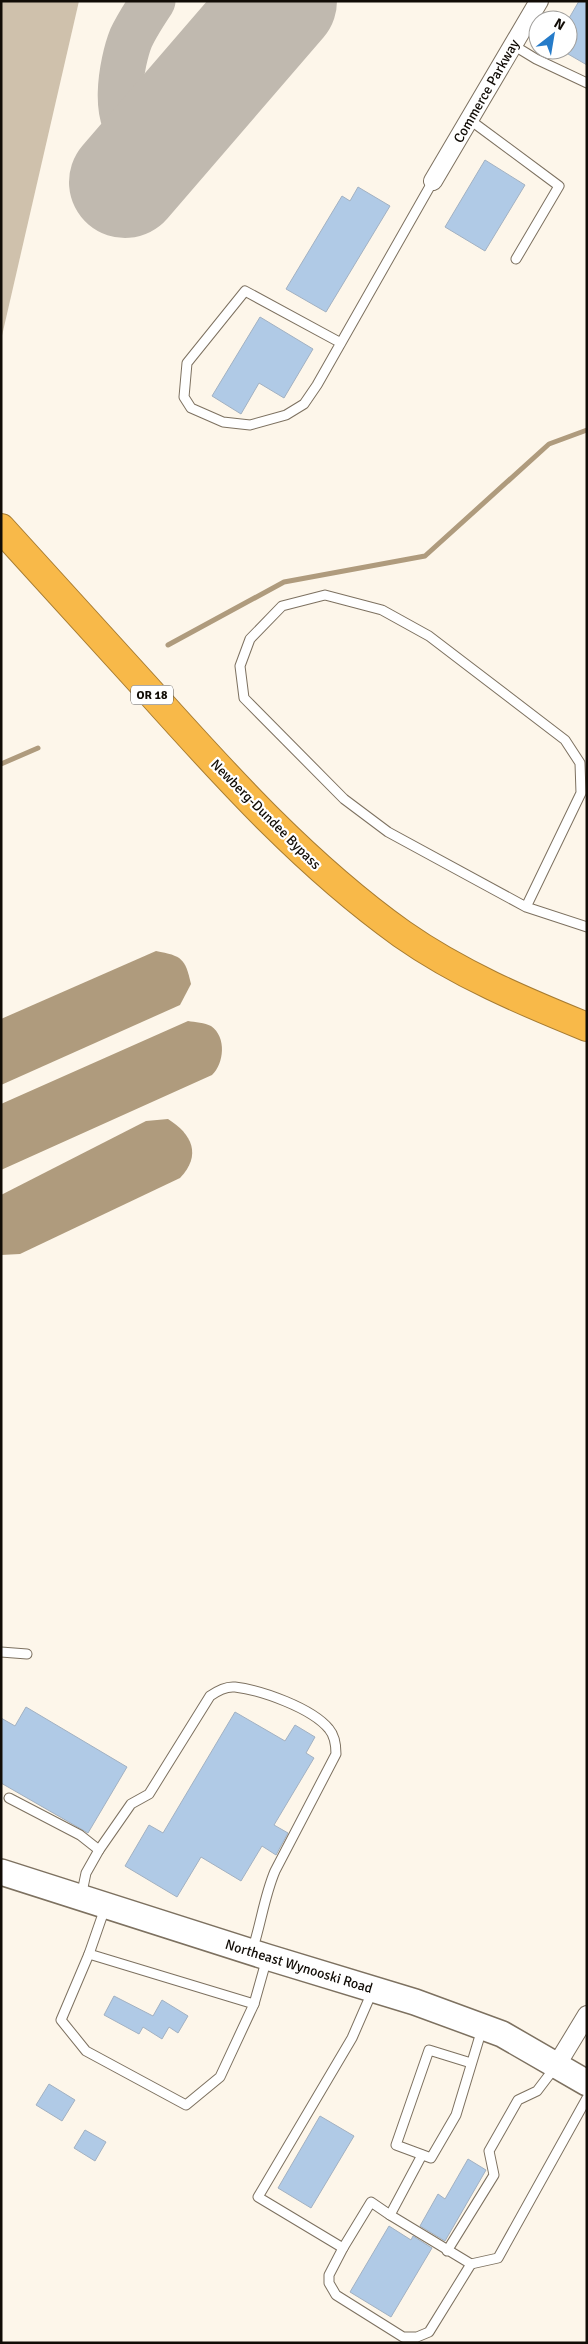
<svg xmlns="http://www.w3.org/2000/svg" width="588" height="2344" viewBox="0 0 588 2344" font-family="Signika,sans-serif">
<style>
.green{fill:#cfc1ac}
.water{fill:#af9b7d}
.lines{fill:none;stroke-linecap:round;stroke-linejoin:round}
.stream{stroke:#af9b7d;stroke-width:5}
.taxiway{stroke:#c0b9af;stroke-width:45}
.runway{stroke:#c0b9af;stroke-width:112}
.building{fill:#b0cae6;stroke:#a2b1c2}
.lane-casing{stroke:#7d7160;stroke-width:11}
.street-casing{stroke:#7d7160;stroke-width:20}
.secondary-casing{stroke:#7d7160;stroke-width:28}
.highway-casing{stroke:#a77c32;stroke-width:30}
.lane{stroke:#fff;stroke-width:9}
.street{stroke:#fff;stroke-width:18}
.secondary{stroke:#fff;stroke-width:25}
.highway{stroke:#f8b949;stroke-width:28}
.labels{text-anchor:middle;stroke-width:4.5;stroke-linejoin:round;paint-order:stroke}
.shield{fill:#fff;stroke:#585551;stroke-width:1}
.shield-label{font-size:12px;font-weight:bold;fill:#110c06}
.street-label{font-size:14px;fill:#110c06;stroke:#fff}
</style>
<rect width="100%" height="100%" fill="#fdf6ea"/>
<polygon class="green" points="1,1 79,1 1,340"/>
<g class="water">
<path d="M 156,951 C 182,956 185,958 191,984 L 180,1005 L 1,1085 L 1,1019 Z"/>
<path d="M 188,1021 C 195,1022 205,1023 211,1026 C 227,1037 224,1064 212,1075 L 1,1170 L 1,1104 Z"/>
<path d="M 168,1119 C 192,1134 202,1155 180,1178 L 20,1254 L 1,1255 L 1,1195 L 146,1121 Z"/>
</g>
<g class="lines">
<g class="stream">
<polyline points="168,645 284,582 425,556 549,444 587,430"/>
<polyline points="1,764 38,748"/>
</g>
<path class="taxiway" d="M 153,1 C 145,13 137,25 131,38 C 122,60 108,129 141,137 C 150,139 162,133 171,130"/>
<polyline class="runway" points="125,182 281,1"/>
</g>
<g class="building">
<polygon points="579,1 587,1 587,65 568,54 568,20"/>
<polygon points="485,160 525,185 485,251 445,227"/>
<polygon points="358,187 390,206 326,312 286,289 342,196 350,201"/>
<polygon points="260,317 313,349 284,398 259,383 241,414 212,396"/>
<polygon points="26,1707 127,1767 88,1833 1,1783 1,1718 15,1726"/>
<polygon points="235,1712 285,1741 295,1725 315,1737 306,1753 314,1758 274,1825 288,1833 276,1855 262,1846 241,1881 201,1857 177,1897 125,1866 149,1825 163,1833"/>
<polygon points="114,1996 153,2016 162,2000 188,2016 178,2033 169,2027 162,2039 143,2027 139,2034 104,2015"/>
<polygon points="49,2084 75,2100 62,2121 36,2105"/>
<polygon points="320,2116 354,2136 311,2208 278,2188"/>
<polygon points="85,2130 106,2142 95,2161 74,2148"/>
<polygon points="468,2159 486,2170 445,2241 420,2226 438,2194 445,2199"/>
<polygon points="389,2226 411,2240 413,2236 432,2248 391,2317 350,2292"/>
</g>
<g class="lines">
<defs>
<g id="lane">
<polyline points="513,45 536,59 587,83"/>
<polyline points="470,120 559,186 516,259"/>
<polyline points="341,343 245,291 187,363 184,397 191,408 223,422 250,425 286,415 304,404 317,385 433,181"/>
<polyline points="526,907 581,793 580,763 565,740 429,636 382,610 325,595 282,606 250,639 240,666 244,698 344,799 388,832 526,907 587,927"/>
<polyline points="1,1652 27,1654"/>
<polyline points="9,1798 80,1835 99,1850"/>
<path d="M 81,1897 L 86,1873 L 99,1850 L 131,1804 L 149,1794 L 210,1696 C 217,1691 225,1686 235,1687 C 261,1690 312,1708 329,1729 C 335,1736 336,1745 336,1754 L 275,1871 C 264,1897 261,1924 252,1951"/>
<polyline points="105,1908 89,1954 61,2020 86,2051 186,2105 220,2077 254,2004 267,1958"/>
<polyline points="89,1954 254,2004"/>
<polyline points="372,1992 352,2038 258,2197 343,2248 329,2275 329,2283 336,2295 403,2337 417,2337 429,2332 471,2264 390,2215"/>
<polyline points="471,2063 429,2050 396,2145 431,2158 456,2115 482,2029"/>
<polyline points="343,2248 371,2202 390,2215 422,2155"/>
<polyline points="447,2251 494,2175 489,2151 518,2100 537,2091 556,2066"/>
<polyline points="471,2264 498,2258 587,2098"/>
</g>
<g id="street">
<polyline points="433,181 539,1"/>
<polyline points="556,2066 587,2015"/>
</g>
<polyline id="secondary" points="1,1872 267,1957 415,2002 502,2034 587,2083"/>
<path id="highway" d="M 1,528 C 51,583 101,638 151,693 C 229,780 307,866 402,934 C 459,974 523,1001 587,1027"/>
</defs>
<use href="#lane" class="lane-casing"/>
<use href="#street" class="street-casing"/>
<use href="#secondary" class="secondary-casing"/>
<use href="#highway" class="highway-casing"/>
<use href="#lane" class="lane"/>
<use href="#street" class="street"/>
<use href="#secondary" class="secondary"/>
<use href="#highway" class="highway"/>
</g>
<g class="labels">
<rect class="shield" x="131" y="685.5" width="42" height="19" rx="4"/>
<g class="shield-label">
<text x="152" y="699">OR 18</text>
</g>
<g class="street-label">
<text transform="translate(486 91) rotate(-60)" y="5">Commerce Parkway</text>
<text transform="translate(266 814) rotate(45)" y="5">Newberg-Dundee Bypass</text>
<text transform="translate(299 1966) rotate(17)" y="5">Northeast Wynooski Road</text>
</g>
</g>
<rect width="588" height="2344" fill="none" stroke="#110c06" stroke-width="5"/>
<g transform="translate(553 35) rotate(31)"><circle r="24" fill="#ffffff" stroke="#a09e9b"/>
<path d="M0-4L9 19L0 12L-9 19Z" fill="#257bc9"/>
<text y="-8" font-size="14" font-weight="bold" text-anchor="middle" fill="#110c06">N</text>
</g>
</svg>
